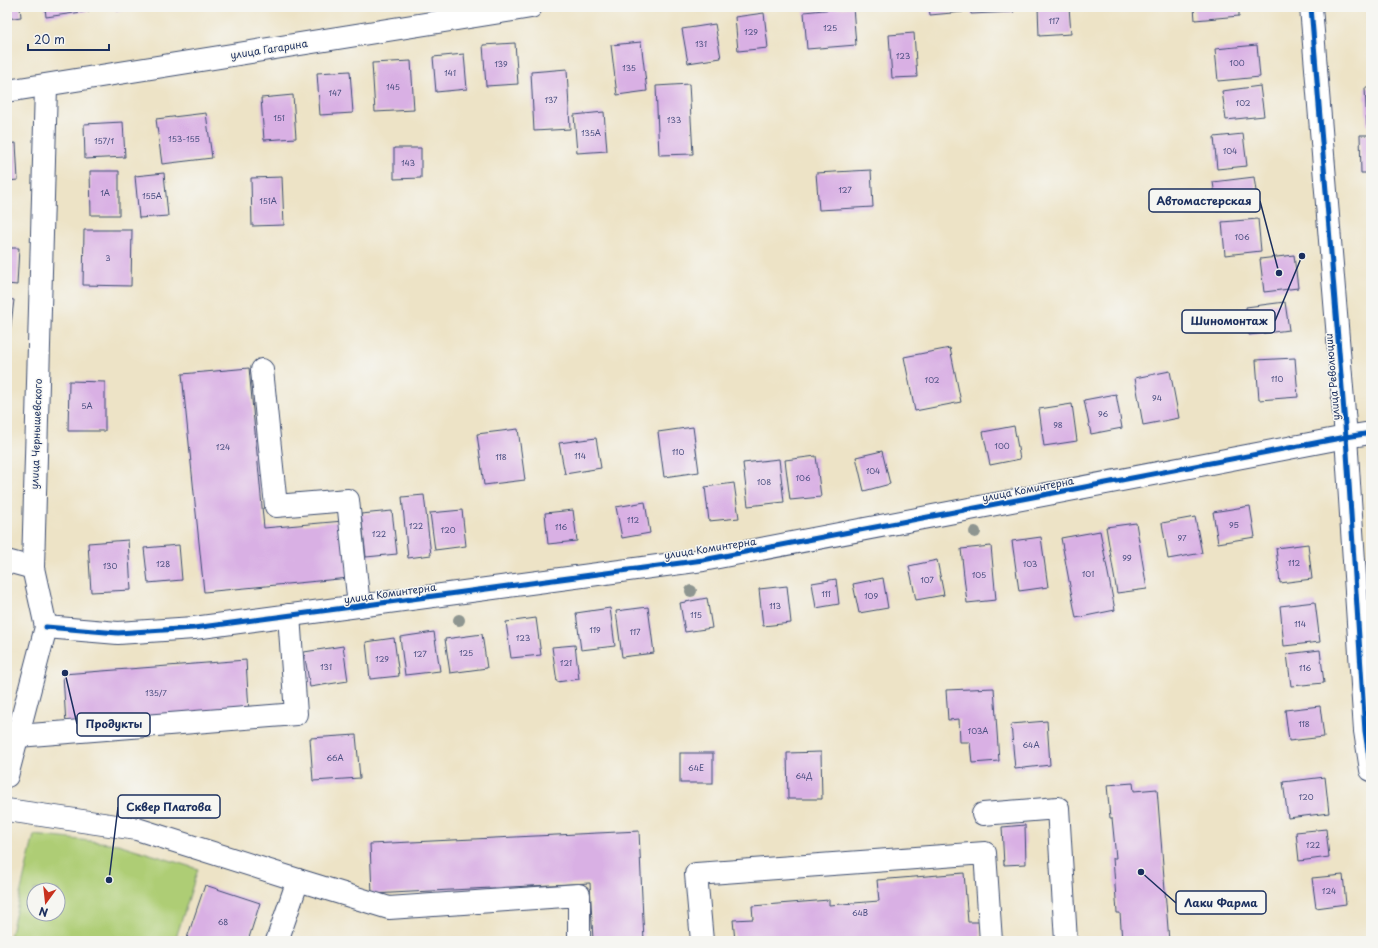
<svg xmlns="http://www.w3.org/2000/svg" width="1378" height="948" viewBox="0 0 1378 948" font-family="'Playpen Sans',sans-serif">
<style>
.green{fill:#aecd74;stroke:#647e69;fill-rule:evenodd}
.building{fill:#d9b0e4}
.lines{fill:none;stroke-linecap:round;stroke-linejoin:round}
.minor-casing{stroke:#3a4a6e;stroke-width:24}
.minor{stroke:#fff;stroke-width:22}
.cycleway-casing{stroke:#f6f6f2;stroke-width:8}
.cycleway{stroke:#0057b8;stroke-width:5}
.tree{fill:#8e9590}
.labels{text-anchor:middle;stroke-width:3;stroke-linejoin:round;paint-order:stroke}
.number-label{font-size:8px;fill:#4a4f80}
.street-label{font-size:10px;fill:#1b2f5e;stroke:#f6f6f2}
.leader{fill:none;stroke:#1b2f5e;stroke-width:1.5}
.callout-dot{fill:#1b2f5e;stroke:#f6f6f2;stroke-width:1.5}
.callout{fill:#f6f6f2;stroke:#1b2f5e;stroke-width:1.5}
.callout-label{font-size:11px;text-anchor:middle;font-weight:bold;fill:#1b2f5e}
</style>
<rect width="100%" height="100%" fill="#f6f6f2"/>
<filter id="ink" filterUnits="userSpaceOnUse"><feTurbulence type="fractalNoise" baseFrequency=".025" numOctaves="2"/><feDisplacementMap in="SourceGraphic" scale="8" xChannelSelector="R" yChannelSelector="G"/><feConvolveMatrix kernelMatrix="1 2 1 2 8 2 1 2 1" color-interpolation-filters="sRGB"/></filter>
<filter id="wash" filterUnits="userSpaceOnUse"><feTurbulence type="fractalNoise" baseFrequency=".012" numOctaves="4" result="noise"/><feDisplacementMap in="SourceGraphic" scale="16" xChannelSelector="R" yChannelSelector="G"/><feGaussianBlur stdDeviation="0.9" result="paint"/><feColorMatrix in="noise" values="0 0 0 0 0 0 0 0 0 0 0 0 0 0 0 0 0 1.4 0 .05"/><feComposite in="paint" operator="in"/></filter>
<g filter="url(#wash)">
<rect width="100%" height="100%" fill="#ede3c6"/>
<path class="green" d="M 34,835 L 118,844 L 198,869 L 175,941 L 9,941 ZM 34,890 L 58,890 L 58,914 L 34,914 Z"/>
<g id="blocks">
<g class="building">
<polygon points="7,7 20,7 21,17 7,19"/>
<polygon points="45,7 88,7 89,11 46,17"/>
<polygon points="115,7 135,7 135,8 116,11"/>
<polygon points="853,7 856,45 807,49 804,12"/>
<polygon points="929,7 962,7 963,12 930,15"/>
<polygon points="970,7 1013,7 1014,12 971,14"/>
<polygon points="1038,7 1069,7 1071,34 1039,36"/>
<polygon points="1194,7 1239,7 1239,16 1195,20"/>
<polygon points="764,13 768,48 738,51 735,17"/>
<polygon points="715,24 721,58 688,63 682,29"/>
<polygon points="914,33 917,77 892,78 889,35"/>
<polygon points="641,42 647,91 617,95 611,45"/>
<polygon points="515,43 518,84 486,86 483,45"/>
<polygon points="1257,45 1260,77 1218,81 1215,49"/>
<polygon points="464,54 467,89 436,92 433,57"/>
<polygon points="411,61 414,110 375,112 372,63"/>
<polygon points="567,69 570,129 534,131 531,72"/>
<polygon points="350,71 353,113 320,115 317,73"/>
<polygon points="689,84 693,154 659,155 656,86"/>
<polygon points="1260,86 1264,116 1226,120 1222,91"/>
<polygon points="1365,88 1371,88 1371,125 1367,126"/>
<polygon points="293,95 296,138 264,140 261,98"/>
<polygon points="604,112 607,151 577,153 574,115"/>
<polygon points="206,113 212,158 162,164 156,119"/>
<polygon points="123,122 125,157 85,159 84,124"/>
<polygon points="1243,134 1247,166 1217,169 1214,137"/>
<polygon points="1360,135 1371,135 1371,173 1361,173"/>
<polygon points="16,143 18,180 7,181 7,144"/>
<polygon points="394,148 421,148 421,178 394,179"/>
<polygon points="871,170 873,207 819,210 816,173"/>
<polygon points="90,171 119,171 119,215 91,215"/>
<polygon points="164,173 168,216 139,218 135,176"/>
<polygon points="282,177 284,225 252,226 251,178"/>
<polygon points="1254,177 1258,205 1217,210 1213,182"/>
<polygon points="1258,219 1261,251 1225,255 1222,222"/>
<polygon points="84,230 132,230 131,286 83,285"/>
<polygon points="7,248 19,248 17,285 7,284"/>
<polygon points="1294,255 1298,288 1264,292 1260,259"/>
<polygon points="7,299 14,300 9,341 7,340"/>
<polygon points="1285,302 1289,330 1249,335 1246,307"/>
<polygon points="950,348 961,402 915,411 904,357"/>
<polygon points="1295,358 1298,397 1259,400 1256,360"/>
<polygon points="249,368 264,528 343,521 349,578 204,592 182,374"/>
<polygon points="1170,371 1179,418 1143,425 1135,378"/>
<polygon points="69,381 105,382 105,431 68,431"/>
<polygon points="1116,394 1122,428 1091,434 1084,400"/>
<polygon points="1072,404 1077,441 1044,446 1039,409"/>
<polygon points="1014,426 1020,459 990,465 983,432"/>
<polygon points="693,427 699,472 664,477 658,432"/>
<polygon points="518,429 525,480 484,485 477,434"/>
<polygon points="596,438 601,468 565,474 559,443"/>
<polygon points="882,451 890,484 864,491 856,457"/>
<polygon points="816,456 821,497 790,500 785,460"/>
<polygon points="779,459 784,502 748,506 743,463"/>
<polygon points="734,483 739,518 709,521 705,487"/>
<polygon points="424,495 431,555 408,558 402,497"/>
<polygon points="645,502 650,533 622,538 616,507"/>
<polygon points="1250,506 1255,537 1218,543 1213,512"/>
<polygon points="462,510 466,546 435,550 430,513"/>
<polygon points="573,510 577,541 548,544 545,513"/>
<polygon points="392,511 397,554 366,557 361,514"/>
<polygon points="1195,517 1202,553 1168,559 1162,523"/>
<polygon points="1136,523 1147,589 1117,593 1106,527"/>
<polygon points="1100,531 1115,610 1076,618 1061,538"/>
<polygon points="1041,537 1048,587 1019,591 1012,541"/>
<polygon points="128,540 131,590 91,592 88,543"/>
<polygon points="1308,544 1312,579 1280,583 1276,548"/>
<polygon points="179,545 182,580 148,583 144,548"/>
<polygon points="991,546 996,600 967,603 961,549"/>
<polygon points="937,560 944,595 916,600 909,566"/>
<polygon points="883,578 888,608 859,613 853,584"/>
<polygon points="836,579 839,604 816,608 812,583"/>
<polygon points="787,586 791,623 763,626 759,589"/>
<polygon points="707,598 712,628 685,632 680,603"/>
<polygon points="1315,602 1320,642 1284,646 1280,606"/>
<polygon points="648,607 654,653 622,657 616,611"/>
<polygon points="610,608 615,646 581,650 576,613"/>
<polygon points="536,618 541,655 511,658 506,622"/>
<polygon points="434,632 440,671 405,675 400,637"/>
<polygon points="482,634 487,668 450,673 445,639"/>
<polygon points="394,638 399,676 370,679 366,642"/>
<polygon points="575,645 579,679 557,682 552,647"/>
<polygon points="343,646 348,681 310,687 304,652"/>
<polygon points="1320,650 1324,683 1291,686 1287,654"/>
<polygon points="246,660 249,712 66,725 63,674"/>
<polygon points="994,688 999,761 972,763 970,742 960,742 959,719 948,720 946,690"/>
<polygon points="1320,706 1324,737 1289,741 1285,710"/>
<polygon points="1047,721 1050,765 1015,769 1011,724"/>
<polygon points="356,735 360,778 313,781 310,738"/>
<polygon points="821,752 822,799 788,799 787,753"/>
<rect x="680" y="753" width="33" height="30"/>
<polygon points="1325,777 1329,813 1288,818 1283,782"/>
<polygon points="1133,783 1134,791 1157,789 1169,941 1122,941 1120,913 1117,913 1113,858 1116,858 1112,818 1110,818 1107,785"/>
<polygon points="1025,825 1026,864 1004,865 1002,827"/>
<polygon points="1326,829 1329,857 1299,861 1296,832"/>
<polygon points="639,831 644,941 593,941 590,883 372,894 370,844"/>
<polygon points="964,873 968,922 979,922 981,941 735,941 733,920 753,919 752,906 829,900 829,905 879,901 877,880"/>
<polygon points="1343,875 1346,904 1316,908 1312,878"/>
<polygon points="205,885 260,903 248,941 186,941"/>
</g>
</g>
</g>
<g filter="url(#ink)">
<use href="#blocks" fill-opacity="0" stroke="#3a4a6e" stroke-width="1"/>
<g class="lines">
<defs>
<g id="minor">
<polyline points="1311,7 1346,437 1365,731 1371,770"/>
<polyline points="7,91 531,7"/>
<polyline points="262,370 276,506 348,500 359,606"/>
<polyline points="7,561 33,568"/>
<polyline points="46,627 118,633 194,628 703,560 1346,437 1371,433"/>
<polyline points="18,736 296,714 289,615"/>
<polyline points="7,776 46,627 33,568 46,86"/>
<polyline points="7,810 137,829 298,880 277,941"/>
<polyline points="983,814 1058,808 1066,941"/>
<polyline points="298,880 389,908 579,895 579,941"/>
<polyline points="702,941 696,874 985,853 991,941"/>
</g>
</defs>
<use href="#minor" class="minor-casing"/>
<use href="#minor" class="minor"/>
<defs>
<g id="cycleway">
<polyline points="1311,7 1346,437 1365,731 1371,770"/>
<polyline points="46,627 118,633 194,628 703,560 1346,437 1371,433"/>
</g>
</defs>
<use href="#cycleway" class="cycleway-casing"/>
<use href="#cycleway" class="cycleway"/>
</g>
<g class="tree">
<circle cx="975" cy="532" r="6"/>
<circle cx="691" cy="591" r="6"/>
<circle cx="459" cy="620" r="6"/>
</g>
</g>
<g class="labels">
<g class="number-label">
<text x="1054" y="24">117</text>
<text x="830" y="31">125</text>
<text x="751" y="35">129</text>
<text x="701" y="47">131</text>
<text x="903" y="59">123</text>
<text x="1237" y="66">100</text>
<text x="501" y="67">139</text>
<text x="629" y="71">135</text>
<text x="450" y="76">141</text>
<text x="393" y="90">145</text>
<text x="335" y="96">147</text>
<text x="551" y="103">137</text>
<text x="1243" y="106">102</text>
<text x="279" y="121">151</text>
<text x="674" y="123">133</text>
<text x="591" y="136">135А</text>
<text x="184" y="142">153-155</text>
<text x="104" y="144">157/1</text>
<text x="1230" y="154">104</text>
<text x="408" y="166">143</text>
<text x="845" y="193">127</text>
<text x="105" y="196">1А</text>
<text x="152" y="199">155А</text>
<text x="268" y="204">151А</text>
<text x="1242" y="240">106</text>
<text x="108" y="261">3</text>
<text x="1277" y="382">110</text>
<text x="932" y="383">102</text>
<text x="1157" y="401">94</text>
<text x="87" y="409">5А</text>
<text x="1103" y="417">96</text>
<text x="1058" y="428">98</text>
<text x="1002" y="449">100</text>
<text x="223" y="450">124</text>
<text x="678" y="455">110</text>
<text x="580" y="459">114</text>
<text x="501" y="460">118</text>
<text x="873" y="474">104</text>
<text x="803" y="481">106</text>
<text x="764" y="485">108</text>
<text x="633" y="523">112</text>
<text x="1234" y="528">95</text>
<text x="416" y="529">122</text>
<text x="561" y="530">116</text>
<text x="448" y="533">120</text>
<text x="379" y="537">122</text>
<text x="1182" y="541">97</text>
<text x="1127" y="561">99</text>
<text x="1294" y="566">112</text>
<text x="163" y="567">128</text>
<text x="1030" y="567">103</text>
<text x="110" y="569">130</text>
<text x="1088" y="577">101</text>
<text x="979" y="578">105</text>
<text x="927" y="583">107</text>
<text x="826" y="597">111</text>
<text x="871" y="599">109</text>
<text x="775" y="609">113</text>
<text x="696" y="618">115</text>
<text x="1300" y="627">114</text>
<text x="595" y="633">119</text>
<text x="635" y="635">117</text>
<text x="523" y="641">123</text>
<text x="466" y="656">125</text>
<text x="420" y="657">127</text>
<text x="382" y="662">129</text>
<text x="566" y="666">121</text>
<text x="326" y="670">131</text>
<text x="1305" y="671">116</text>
<text x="156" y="696">135/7</text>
<text x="1304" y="727">118</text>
<text x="978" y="734">103А</text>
<text x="1031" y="748">64А</text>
<text x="335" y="761">66А</text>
<text x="696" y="771">64Е</text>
<text x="804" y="779">64Д</text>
<text x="1306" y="800">120</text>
<text x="1313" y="848">122</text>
<text x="1329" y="894">124</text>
<text x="860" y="916">64В</text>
<text x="223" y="925">68</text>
</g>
<g class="street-label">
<text transform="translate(269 49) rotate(-9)" y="4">улица Гагарина</text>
<text transform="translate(1332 377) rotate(-95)" y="4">улица Революции</text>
<text transform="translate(36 434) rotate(-88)" y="4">улица Чернышевского</text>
<text transform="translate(1028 489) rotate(-11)" y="4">улица Коминтерна</text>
<text transform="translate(710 548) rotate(-9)" y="4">улица Коминтерна</text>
<text transform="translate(390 593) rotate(-8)" y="4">улица Коминтерна</text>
</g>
</g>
<path class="leader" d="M1279 273L1260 201M1302 256L1275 321M65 673L77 724M109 880L118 807M1141 872L1176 903"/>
<g class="callout-dot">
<circle cx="1279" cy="273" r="4"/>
<circle cx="1302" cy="256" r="4"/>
<circle cx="65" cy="673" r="4"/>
<circle cx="109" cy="880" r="4"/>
<circle cx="1141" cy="872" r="4"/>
</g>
<g class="callout">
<rect x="1149" y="189" width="111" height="23" rx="4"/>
<rect x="1182" y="310" width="93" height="23" rx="4"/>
<rect x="77" y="713" width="73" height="23" rx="4"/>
<rect x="118" y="795" width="102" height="23" rx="4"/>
<rect x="1176" y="891" width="90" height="23" rx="4"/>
</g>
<g class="callout-label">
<text x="1204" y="205">Автомастерская</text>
<text x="1229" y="325">Шиномонтаж</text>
<text x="114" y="728">Продукты</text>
<text x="169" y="811">Сквер Платова</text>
<text x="1221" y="907">Лаки Фарма</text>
</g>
<rect width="1378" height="948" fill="none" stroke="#f6f6f2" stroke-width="24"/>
<g transform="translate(46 902) rotate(195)"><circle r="19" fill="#f6f6f2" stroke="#9ea6b7"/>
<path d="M0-3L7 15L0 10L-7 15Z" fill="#c8321e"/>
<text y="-6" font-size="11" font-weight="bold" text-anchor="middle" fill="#1b2f5e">N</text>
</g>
<path d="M28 44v6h81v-6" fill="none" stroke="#1b2f5e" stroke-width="2"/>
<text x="34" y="44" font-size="12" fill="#1b2f5e" stroke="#f6f6f2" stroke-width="3" paint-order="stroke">20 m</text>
</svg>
